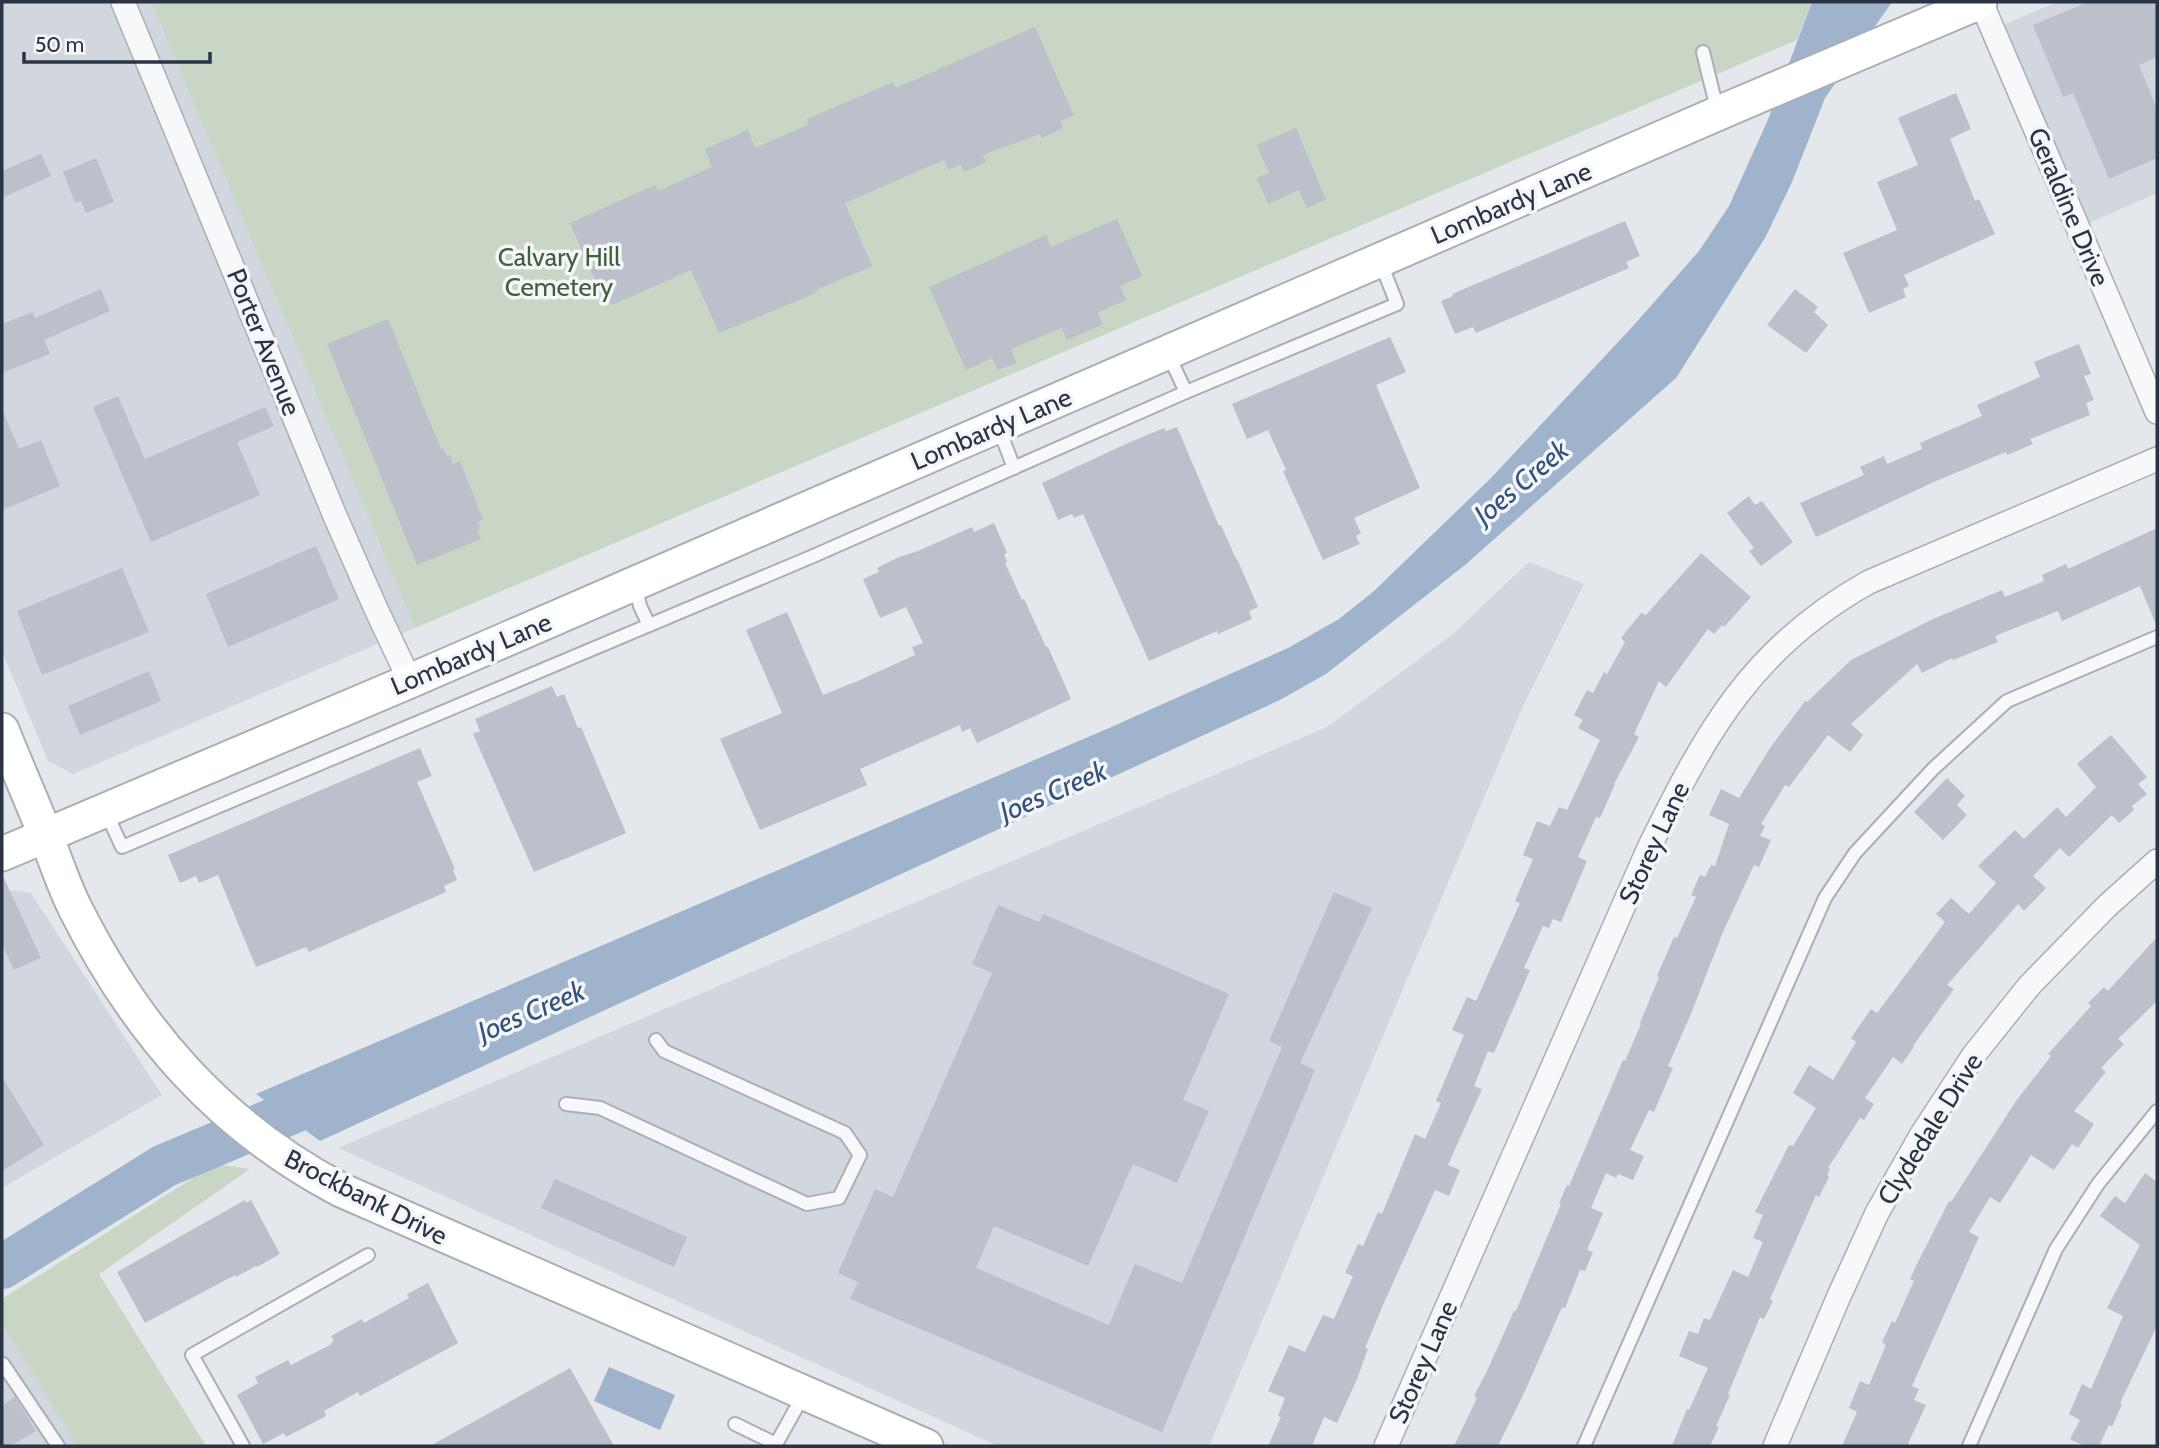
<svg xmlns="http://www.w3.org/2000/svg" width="2159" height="1448" viewBox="0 0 2159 1448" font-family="Cabin,sans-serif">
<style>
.built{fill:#d2d6de}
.green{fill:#c9d6c5}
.water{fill:#9fb4cc}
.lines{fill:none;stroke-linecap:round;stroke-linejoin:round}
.river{stroke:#9fb4cc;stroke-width:44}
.building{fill:#bbc0ca}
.lane-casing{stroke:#a9aeb7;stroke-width:16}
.street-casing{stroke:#a9aeb7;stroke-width:26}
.secondary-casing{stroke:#a9aeb7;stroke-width:37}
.lane{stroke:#f7f8fa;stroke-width:12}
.street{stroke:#f7f8fa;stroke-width:23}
.secondary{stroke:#fff;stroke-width:33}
.labels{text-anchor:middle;stroke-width:7;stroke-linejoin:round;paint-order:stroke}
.street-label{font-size:26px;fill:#2b3445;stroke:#f4f6f9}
.park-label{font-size:26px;fill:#3f6138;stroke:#f4f6f9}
.water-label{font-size:28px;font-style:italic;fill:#34527a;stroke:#f4f6f9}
</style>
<rect width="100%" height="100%" fill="#e4e7ec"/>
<g class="built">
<polygon points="2,2 151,2 415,628 73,774 48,761 2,651"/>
<polygon points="2057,2 2157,2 2157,193 2089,223 2003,25"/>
<polygon points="1529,562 1584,584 1523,706 1209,1446 998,1446 338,1148 1327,727 1453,634"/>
<polygon points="13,890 31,893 162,1095 2,1188 2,895"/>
<polygon points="5,1329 77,1446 2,1446 2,1331"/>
</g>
<g class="green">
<polygon points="151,2 1812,2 1797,40 415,628"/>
<polygon points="215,1164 250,1169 99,1274 206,1446 77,1446 5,1329 2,1331 2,1299"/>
</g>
<g class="water">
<polygon points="1812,2 1892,2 1825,98 1792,182 1765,238 1676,378 1465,565 1326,674 1280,700 320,1141 256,1094 1109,728 1288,648 1339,619 1374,591 1491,478 1634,325 1699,251 1729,206 1767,122"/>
<polygon points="609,1367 675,1395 660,1430 594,1401"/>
</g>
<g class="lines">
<polyline class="river" points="2,1267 164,1166 340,1092"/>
</g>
<g class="building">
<polygon points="2088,2 2157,2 2157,57 2139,65 2157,109 2157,158 2109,179 2073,93 2063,97 2033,25"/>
<polygon points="1035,27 1074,116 1060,121 1063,128 1042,138 1040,134 983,155 986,162 964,172 961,164 948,170 944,160 845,203 872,266 819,289 814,294 719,333 691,270 612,305 608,295 602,297 570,223 655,185 658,191 712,167 705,149 748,130 755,148 809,124 807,119 893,82 896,88"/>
<polygon points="1956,93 1971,129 1950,139 1975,201 1979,199 1995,234 1904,275 1909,286 1903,289 1906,297 1869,313 1843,253 1897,230 1877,182 1918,165 1898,118"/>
<polygon points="1296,128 1326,200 1307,208 1299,190 1268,204 1257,178 1269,173 1257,145"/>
<polygon points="41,154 51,176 2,198 2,171"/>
<polygon points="96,158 114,202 86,213 81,201 75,203 63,172"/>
<polygon points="1117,219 1142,276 1120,286 1126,300 1098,312 1102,325 1067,340 1062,328 1011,349 1016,363 998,370 992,358 966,370 929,287 1046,235 1051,247"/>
<polygon points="1625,221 1640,256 1626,262 1629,268 1476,333 1473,327 1455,334 1441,301 1453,296 1452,294"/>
<polygon points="101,289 110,311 44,340 50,354 2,373 2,324 33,312 35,318"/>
<polygon points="1795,289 1818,307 1814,312 1828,325 1806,353 1767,325"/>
<polygon points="388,319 441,449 444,449 447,456 450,455 453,464 460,461 483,519 478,522 480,528 477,530 481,539 417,565 327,344"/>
<polygon points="1390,337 1406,372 1376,385 1420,488 1354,518 1361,533 1356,536 1360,544 1323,560 1283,471 1286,470 1268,430 1247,439 1232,404"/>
<polygon points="2079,344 2091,374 2084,376 2094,400 2086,403 2090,415 2030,439 2033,444 2007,455 2006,452 1936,481 1816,537 1800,503 1864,475 1860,467 1884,456 1887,464 1922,449 1920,443 1982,416 1977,405 2040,377 2034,362"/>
<polygon points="118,396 145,459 265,407 274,426 237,442 260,495 151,542 93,407"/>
<polygon points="2,409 19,449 41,440 60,486 2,510"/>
<polygon points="1177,427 1219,526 1221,525 1236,559 1237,559 1258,607 1249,611 1252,619 1218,634 1217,631 1149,661 1083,514 1074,518 1072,514 1058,520 1042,483 1130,442 1164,428 1166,431"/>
<polygon points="1749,496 1755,505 1762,501 1793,542 1761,566 1749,551 1754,548 1727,513"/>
<polygon points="994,523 1007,553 1004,554 1007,562 1005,563 1022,600 1024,599 1046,647 1048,647 1071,699 977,743 970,728 962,732 960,725 860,769 867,785 760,830 720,739 782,713 746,630 787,612 823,695 860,680 915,655 912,647 923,643 906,607 880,618 863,579 879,572 877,568 899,557 918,551 972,527 974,532"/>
<polygon points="2157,528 2157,627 2140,586 2062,621 2058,611 2015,628 1995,636 1998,642 1953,660 1952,658 1922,673 1917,664 1851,724 1863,735 1850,752 1828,735 1789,787 1785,785 1761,824 1765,826 1760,836 1771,840 1759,867 1754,865 1723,932 1690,1016 1668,1066 1673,1068 1654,1112 1649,1110 1630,1150 1644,1156 1633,1180 1618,1174 1616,1178 1606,1173 1591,1208 1603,1213 1587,1250 1593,1252 1585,1271 1580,1270 1565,1308 1562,1307 1525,1391 1498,1446 1454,1446 1477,1398 1474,1396 1486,1373 1514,1311 1516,1311 1561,1204 1559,1203 1567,1185 1569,1186 1623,1060 1625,1061 1641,1024 1640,1023 1659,977 1657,976 1674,937 1677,938 1696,897 1691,895 1700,875 1705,877 1711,865 1715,866 1729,824 1709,815 1721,789 1739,798 1770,748 1805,701 1807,702 1851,660 1933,619 2002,590 2005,597 2044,581 2042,575 2066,564 2068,569"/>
<polygon points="316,546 339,599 228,647 206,594"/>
<polygon points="1701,553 1751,597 1724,627 1722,625 1714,634 1708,629 1666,687 1659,681 1634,734 1639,737 1614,784 1615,784 1600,818 1596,817 1578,857 1587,861 1561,922 1553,919 1549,928 1543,926 1524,968 1530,970 1514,1007 1494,1053 1488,1051 1474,1086 1482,1089 1448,1165 1460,1170 1449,1196 1435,1190 1383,1305 1365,1348 1368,1349 1357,1379 1337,1423 1324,1417 1312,1446 1268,1446 1281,1417 1278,1416 1285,1398 1268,1391 1289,1345 1305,1352 1323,1315 1334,1319 1353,1276 1345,1273 1358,1244 1363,1246 1378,1212 1382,1214 1415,1134 1425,1139 1441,1103 1436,1101 1464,1035 1452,1030 1467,997 1476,1001 1520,903 1515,901 1533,859 1523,855 1537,821 1550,826 1559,807 1567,810 1600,740 1578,728 1583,720 1574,715 1587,690 1593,693 1604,672 1607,674 1625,642 1621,638 1641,613 1646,615"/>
<polygon points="122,568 149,632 42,675 17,611"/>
<polygon points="149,671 161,701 80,735 68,706"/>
<polygon points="552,686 557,697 564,694 578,728 581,727 626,833 534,872 473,734 480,731 475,719"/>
<polygon points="2111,735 2147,777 2138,784 2147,794 2132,806 2134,810 2119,823 2112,815 2069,857 2060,848 2033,876 2046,888 2024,911 2018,904 1947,985 1954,989 1913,1046 1914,1047 1902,1064 1893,1057 1865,1098 1874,1104 1864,1120 1860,1118 1828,1168 1830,1169 1827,1175 1829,1177 1819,1197 1816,1195 1770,1299 1773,1301 1764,1319 1760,1317 1728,1394 1730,1395 1716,1426 1719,1427 1710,1446 1672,1446 1687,1409 1689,1410 1708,1368 1679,1356 1689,1331 1698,1334 1704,1318 1710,1320 1733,1270 1748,1277 1763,1242 1753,1238 1763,1215 1755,1212 1789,1145 1793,1146 1816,1108 1793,1093 1809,1065 1833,1080 1856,1042 1851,1038 1871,1009 1877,1013 1945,922 1936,914 1951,898 1969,914 1996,883 1978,866 2015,830 2024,839 2057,807 2066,817 2096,787 2077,764"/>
<polygon points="420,748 432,776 417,782 455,869 453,870 457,880 444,886 446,892 309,952 306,947 256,967 218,875 199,883 196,876 180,883 168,855"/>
<polygon points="1947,778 1965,796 1957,805 1967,815 1943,840 1914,812"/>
<polygon points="2,874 41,958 14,970 2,944"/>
<polygon points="1334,892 1372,908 1300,1063 1315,1070 1162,1432 850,1299 858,1282 838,1273 875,1189 893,1197 992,973 972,964 998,905 1039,922 1043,914 1229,994 1183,1100 1209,1111 1177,1183 1133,1164 1088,1266 994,1226 976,1268 1109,1325 1135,1264 1182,1283 1282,1047 1269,1041"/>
<polygon points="2157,937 2157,1001 2118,1039 2124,1044 2101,1068 2106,1072 2074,1111 2094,1124 2078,1148 2072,1144 2054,1170 2031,1155 2000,1203 1990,1197 1969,1232 1979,1237 1912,1386 1919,1389 1914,1400 1926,1405 1907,1446 1842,1446 1857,1412 1849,1408 1860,1381 1869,1385 1886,1345 1882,1342 1892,1321 1895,1323 1914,1281 1910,1279 1918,1262 1949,1201 1951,1202 2016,1101 2051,1056 2048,1054 2091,1006 2088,1003 2104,987 2108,991"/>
<polygon points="2,1077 44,1145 2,1171"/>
<polygon points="2145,1173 2157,1182 2157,1326 2120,1403 2122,1404 2112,1427 2109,1425 2099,1446 2084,1446 2070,1439 2080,1420 2069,1414 2082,1384 2091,1389 2123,1316 2107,1308 2140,1245 2100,1216 2115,1196 2125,1203"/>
<polygon points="555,1179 687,1237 674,1267 541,1208"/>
<polygon points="245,1200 246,1203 251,1200 280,1254 257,1267 256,1266 236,1277 235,1275 145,1323 117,1272"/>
<polygon points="428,1283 458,1343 360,1396 358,1392 324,1411 326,1416 286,1437 284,1433 263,1444 237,1395 258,1383 255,1377 288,1360 291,1365 332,1344 331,1342 334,1341 331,1336 362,1319 364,1323 409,1298 407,1294"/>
<polygon points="570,1368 614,1446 430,1446"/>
<polygon points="15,1397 36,1431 10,1446 2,1446 2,1406"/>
</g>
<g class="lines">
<defs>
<g id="lane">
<polyline points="1703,52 1718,113"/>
<polyline points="1167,352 1186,392"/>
<polyline points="998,426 1014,468"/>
<polyline points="635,583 640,606 649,625"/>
<polyline points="105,810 122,847 811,557 1186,392 1397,304 1380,261"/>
<polyline points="566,1104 600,1108 807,1204 839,1198 860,1155 845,1133 664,1051 656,1040"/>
<polyline points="2,1365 3,1364 58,1446"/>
<polyline points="735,1424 776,1444"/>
<polyline points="243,1446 192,1355 368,1255"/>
<polyline points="775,1446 804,1394"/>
<polyline points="1584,1446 1825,898 1855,853 1933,769 2007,701 2157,637"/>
<polyline points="1969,1446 2056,1249 2098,1184 2157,1111"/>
</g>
<g id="street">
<polyline points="123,2 335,516 376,609 410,681"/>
<polyline points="1981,2 2157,412"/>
<path d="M 1386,1446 L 1649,848 C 1706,732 1752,647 1869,582 L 2157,459"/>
<polyline points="1775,1446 1839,1296 1877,1213 1922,1134 1973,1056 2029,986 2107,906 2157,861"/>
</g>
<g id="secondary">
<path d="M 2,730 C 16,765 31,799 45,834 C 55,858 63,884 75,908 C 136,1030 219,1126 341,1190 L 926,1446"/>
<polyline points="2,854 410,681 1735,106 1980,2"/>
</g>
</defs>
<use href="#lane" class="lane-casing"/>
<use href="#street" class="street-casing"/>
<use href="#secondary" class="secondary-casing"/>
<use href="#lane" class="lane"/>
<use href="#street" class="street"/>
<use href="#secondary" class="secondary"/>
</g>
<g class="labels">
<g class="street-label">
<text transform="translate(1511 203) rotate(-23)" y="9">Lombardy Lane</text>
<text transform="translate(2069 207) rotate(67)" y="9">Geraldine Drive</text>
<text transform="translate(264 342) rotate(68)" y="9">Porter Avenue</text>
<text transform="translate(991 429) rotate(-23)" y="9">Lombardy Lane</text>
<text transform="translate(471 654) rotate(-23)" y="9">Lombardy Lane</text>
<text transform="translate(1654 843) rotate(-65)" y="9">Storey Lane</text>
<text transform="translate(1930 1129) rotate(-58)" y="9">Clydedale Drive</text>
<text transform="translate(366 1197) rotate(27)" y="9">Brockbank Drive</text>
<text transform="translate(1423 1362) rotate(-66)" y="9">Storey Lane</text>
</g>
<g class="park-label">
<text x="559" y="266">Calvary Hill<tspan x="559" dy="30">Cemetery</tspan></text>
</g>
<g class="water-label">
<text transform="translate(1521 482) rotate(-40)" y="10">Joes Creek</text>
<text transform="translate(1053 791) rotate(-23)" y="10">Joes Creek</text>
<text transform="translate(531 1011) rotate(-23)" y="10">Joes Creek</text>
</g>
</g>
<rect width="2159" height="1448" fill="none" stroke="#2b3445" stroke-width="7"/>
<path d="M24 52v10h186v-10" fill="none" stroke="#2b3445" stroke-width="3.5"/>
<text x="35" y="52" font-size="21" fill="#2b3445" stroke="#f4f6f9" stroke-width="5" paint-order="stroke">50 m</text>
</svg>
